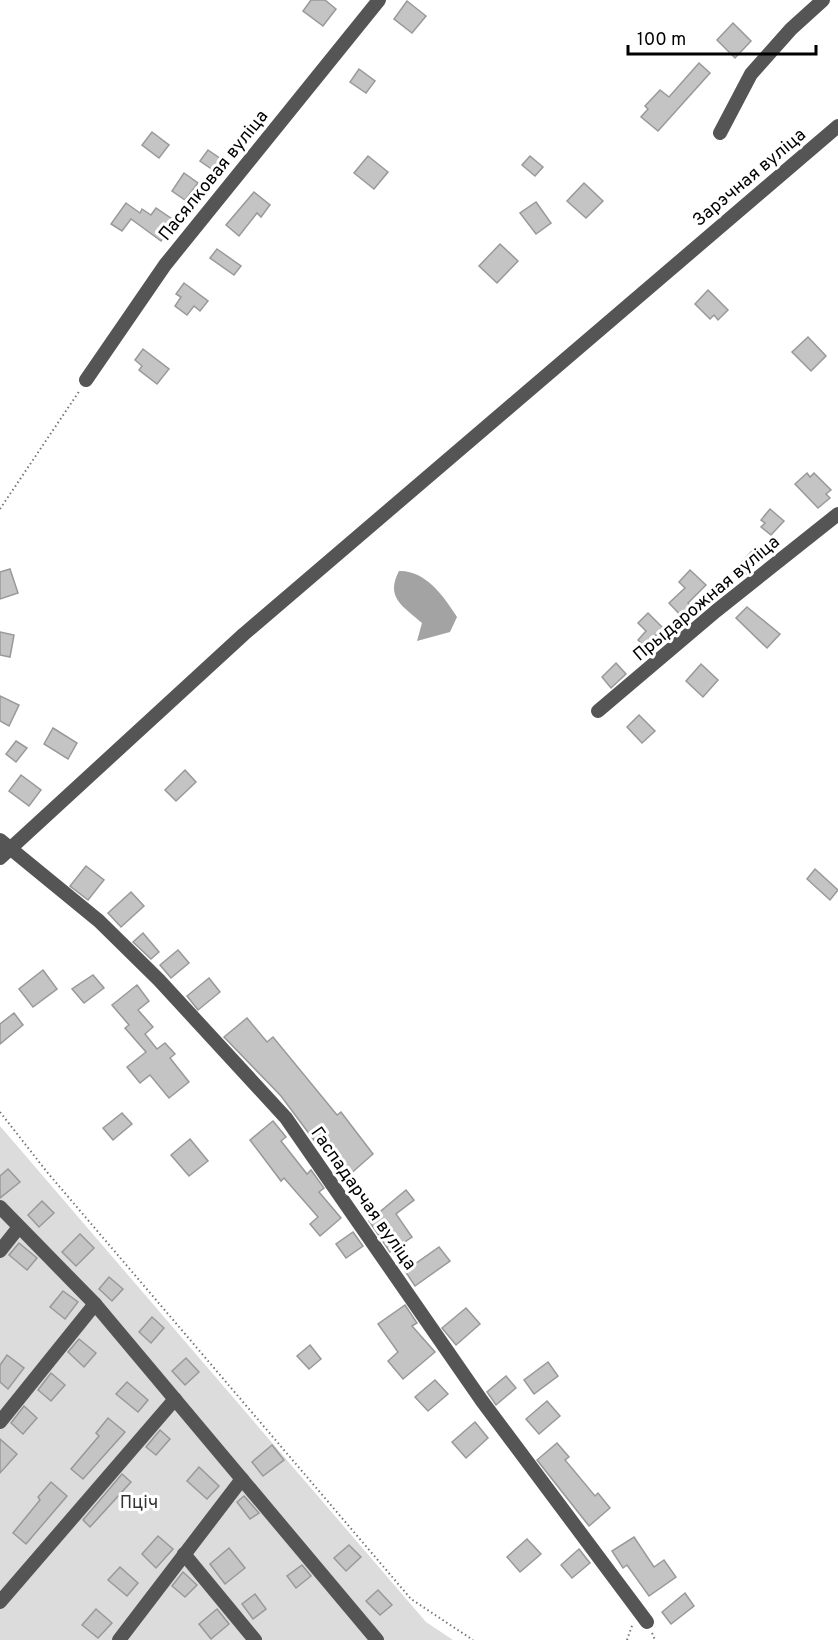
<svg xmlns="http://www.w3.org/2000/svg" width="838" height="1640" viewBox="0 0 838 1640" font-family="Overpass,sans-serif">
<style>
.green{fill:#dcdcdc}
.water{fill:#a3a3a3}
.building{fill:#c4c4c4;stroke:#999;stroke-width:1.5}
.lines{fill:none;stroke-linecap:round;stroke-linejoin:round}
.path{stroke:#777;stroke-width:2;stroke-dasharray:1.5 3;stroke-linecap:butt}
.minor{stroke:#555;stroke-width:14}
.labels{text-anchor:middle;stroke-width:6;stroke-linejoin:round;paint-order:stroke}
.street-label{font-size:18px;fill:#000;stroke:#fff}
.park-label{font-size:18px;fill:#333;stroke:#fff}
</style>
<rect width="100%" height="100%" fill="#fff"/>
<polygon class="green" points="0,1126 426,1622 453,1640 0,1640"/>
<path class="water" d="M 399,571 C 425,570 444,596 457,617 L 450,632 L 417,641 L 422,623 C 403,606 385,598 399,571 Z"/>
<g class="building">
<polygon points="311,0 325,0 336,9 323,26 303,11"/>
<polygon points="407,1 426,16 412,33 394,19"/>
<polygon points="733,23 751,41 735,58 717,40"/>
<polygon points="699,63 710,73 658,131 641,117 648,109 645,106 660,90 669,97"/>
<polygon points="359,69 375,81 366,93 350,82"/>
<polygon points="152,132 169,145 159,158 142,145"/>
<polygon points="208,150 221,159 213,170 200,161"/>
<polygon points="368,156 388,172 374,189 354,173"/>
<polygon points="530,156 543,167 535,176 522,165"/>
<polygon points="184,173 198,183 185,200 172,191"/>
<polygon points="584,183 603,201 586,218 567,201"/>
<polygon points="254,192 270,205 261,217 257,213 239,236 226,225"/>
<polygon points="536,202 551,223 536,234 520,213"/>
<polygon points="126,203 140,213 142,209 151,215 156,208 175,221 161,241 131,219 122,231 111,224"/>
<polygon points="500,244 518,261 497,283 479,266"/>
<polygon points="217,249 241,266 234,275 210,258"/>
<polygon points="184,283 208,301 200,311 194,306 187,315 175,306 181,297 176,294"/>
<polygon points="708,290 728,310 718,320 714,315 710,319 695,304"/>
<polygon points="808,337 826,356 811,371 792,352"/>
<polygon points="143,349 169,369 157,384 139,370 142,366 135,360"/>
<polygon points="807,473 810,477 814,473 831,490 826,494 830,498 818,508 795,484"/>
<polygon points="770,509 784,521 771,535 761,527 765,523 761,520"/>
<polygon points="752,551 761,559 747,574 738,566"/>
<polygon points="10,569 18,593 0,599 0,572"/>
<polygon points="690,570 706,585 688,603 697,613 687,622 669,603 685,588 679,582"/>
<polygon points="747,607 780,634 767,648 736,618"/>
<polygon points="648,613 663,628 645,647 638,640 646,631 638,623"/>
<polygon points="0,632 14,635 10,657 0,655"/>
<polygon points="616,663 626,674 611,688 602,677"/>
<polygon points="701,664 718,680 703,697 686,681"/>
<polygon points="0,696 19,705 9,726 0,721"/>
<polygon points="639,715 655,731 642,743 627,727"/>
<polygon points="53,728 77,743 68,759 44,744"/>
<polygon points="16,741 27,748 16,762 6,754"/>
<polygon points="185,770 196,782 176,801 165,790"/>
<polygon points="21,775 41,790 29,806 9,791"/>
<polygon points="86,866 104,880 88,900 70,886"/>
<polygon points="815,869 838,890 830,900 807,879"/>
<polygon points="131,892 144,906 121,927 108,913"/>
<polygon points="143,933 159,952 151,959 133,942"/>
<polygon points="178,950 189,963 171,978 160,965"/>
<polygon points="43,970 57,989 33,1007 19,989"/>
<polygon points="93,975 104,988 84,1003 72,989"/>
<polygon points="209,978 220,992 198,1010 187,996"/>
<polygon points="137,985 149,1001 138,1010 153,1027 145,1034 157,1049 165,1043 175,1054 170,1058 189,1082 169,1098 150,1075 140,1083 127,1067 146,1052 125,1028 129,1025 112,1005"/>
<polygon points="14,1013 23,1025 0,1044 0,1024"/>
<polygon points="247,1018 267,1042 273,1037 337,1115 341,1112 373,1154 348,1176 325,1149 322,1151 281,1096 224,1037"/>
<polygon points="122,1113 132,1124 113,1140 103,1128"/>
<polygon points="273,1121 286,1137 281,1141 307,1174 311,1170 324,1188 319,1192 341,1218 320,1236 310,1224 318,1217 284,1178 281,1181 250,1140"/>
<polygon points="190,1139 208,1161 189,1176 171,1155"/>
<polygon points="8,1169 20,1182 0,1198 0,1176"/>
<polygon points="406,1190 414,1200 396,1214 412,1237 390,1252 369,1221"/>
<polygon points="42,1201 54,1213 39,1227 28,1215"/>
<polygon points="353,1232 363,1246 346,1258 336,1244"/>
<polygon points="80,1234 94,1248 76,1266 62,1252"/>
<polygon points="19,1243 37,1258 27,1270 9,1255"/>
<polygon points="439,1247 450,1261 415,1286 405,1271"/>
<polygon points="109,1277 123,1289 112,1301 99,1289"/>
<polygon points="63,1291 78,1302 65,1319 50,1307"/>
<polygon points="405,1305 417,1323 412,1326 435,1352 403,1379 388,1361 398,1352 378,1324"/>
<polygon points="466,1308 480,1324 456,1345 442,1328"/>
<polygon points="152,1317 164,1328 151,1343 139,1332"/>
<polygon points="79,1339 96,1353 84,1367 68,1352"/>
<polygon points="310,1345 321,1359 309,1369 297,1356"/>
<polygon points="7,1355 24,1368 8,1389 0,1382 0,1365"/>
<polygon points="186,1358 199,1372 185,1385 172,1371"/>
<polygon points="548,1362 558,1376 534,1394 524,1380"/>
<polygon points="51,1373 65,1385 51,1401 38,1390"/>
<polygon points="506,1376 516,1388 496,1405 487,1392"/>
<polygon points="435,1380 448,1394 428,1411 415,1397"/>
<polygon points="127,1382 148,1400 138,1412 116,1394"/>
<polygon points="547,1401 560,1416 539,1434 526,1419"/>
<polygon points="24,1406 37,1418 23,1434 11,1423"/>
<polygon points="108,1418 125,1432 83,1479 71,1469 99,1436 96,1433"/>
<polygon points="475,1422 488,1438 466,1458 452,1442"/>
<polygon points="160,1430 170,1439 156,1455 146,1447"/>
<polygon points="0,1439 17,1454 0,1473"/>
<polygon points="557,1443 569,1457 565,1460 595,1496 598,1493 610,1508 589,1526 537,1460"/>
<polygon points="272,1445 284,1460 263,1476 252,1462"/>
<polygon points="199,1467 219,1486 207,1499 187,1481"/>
<polygon points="122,1474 131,1482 90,1527 83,1520"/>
<polygon points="51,1482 67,1496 26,1544 13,1533 40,1500 38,1497"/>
<polygon points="244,1496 259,1513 250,1519 237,1502"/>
<polygon points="158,1536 173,1549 156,1568 142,1554"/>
<polygon points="634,1537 654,1567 664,1560 676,1577 649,1596 627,1565 623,1568 612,1551"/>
<polygon points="527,1539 541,1554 520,1572 507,1557"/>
<polygon points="349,1545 361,1557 346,1571 334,1558"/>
<polygon points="229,1548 245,1568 225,1584 210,1564"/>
<polygon points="579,1549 590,1563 572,1578 561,1565"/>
<polygon points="302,1565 311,1576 296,1588 287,1576"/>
<polygon points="120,1567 138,1583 127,1596 108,1580"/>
<polygon points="183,1572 197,1585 185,1597 172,1586"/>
<polygon points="378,1590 392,1605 380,1615 366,1601"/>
<polygon points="685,1593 694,1606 671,1624 662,1612"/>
<polygon points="255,1594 266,1609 253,1619 242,1604"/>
<polygon points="96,1609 112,1623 98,1638 82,1625"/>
<polygon points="217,1609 229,1624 211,1639 199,1624"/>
</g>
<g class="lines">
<g class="path">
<polyline points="0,509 80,390"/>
<polyline points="0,1112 47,1172 411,1599 473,1640"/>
<polyline points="652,1633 655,1640"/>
<polyline points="627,1640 633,1623"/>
</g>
<g class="minor">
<polyline points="720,133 751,74 791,29 823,0"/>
<polyline points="86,380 165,265 379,0"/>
<polyline points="598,711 716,611 838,514"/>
<polyline points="0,840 99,921 159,980 286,1118 482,1401 647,1622"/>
<polyline points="0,858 244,634 838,126"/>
<polyline points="0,1207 95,1304 377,1640"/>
<polyline points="0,1251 19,1227"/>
<polyline points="0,1422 95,1304"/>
<polyline points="184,1554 255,1640"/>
<polyline points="0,1602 175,1399"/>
<polyline points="119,1640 242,1479"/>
</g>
</g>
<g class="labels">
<g class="street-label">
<text transform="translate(213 175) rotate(-51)" y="6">Пасялковая вуліца</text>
<text transform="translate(749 177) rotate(-40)" y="6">Зарэчная вуліца</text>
<text transform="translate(706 598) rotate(-40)" y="6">Прыдарожная вуліца</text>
<text transform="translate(364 1198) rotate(55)" y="6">Гаспадарчая вуліца</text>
</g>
<g class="park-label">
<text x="139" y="1508">Пціч</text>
</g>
</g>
<path d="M628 45v9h188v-9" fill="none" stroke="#000000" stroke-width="3"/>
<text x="637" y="45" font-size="18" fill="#000000" stroke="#ffffff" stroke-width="4.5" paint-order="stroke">100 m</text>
</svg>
